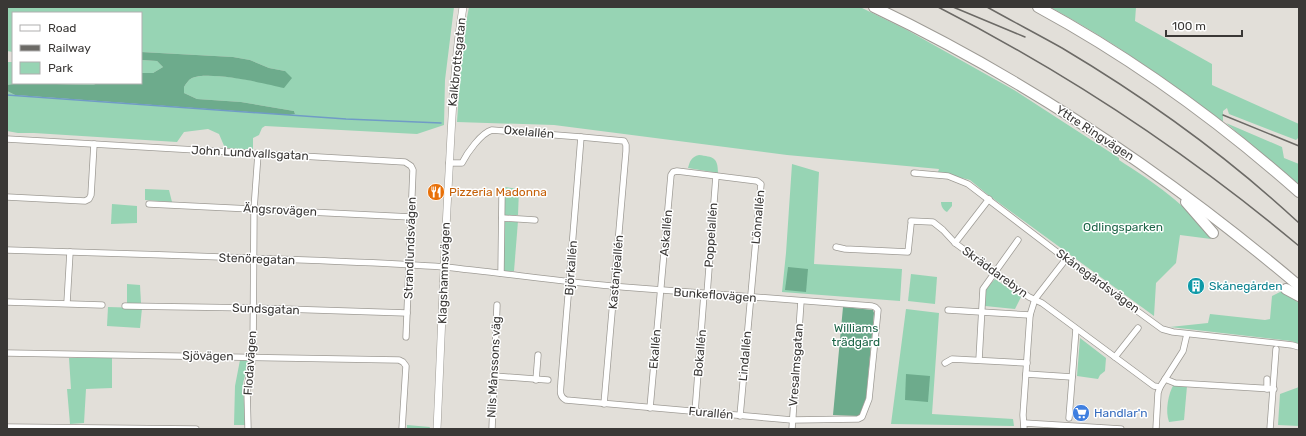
<svg xmlns="http://www.w3.org/2000/svg" width="1306" height="436" viewBox="0 0 1306 436" font-family="Rubik,sans-serif">
<style>
.green{fill:#97d4b4}
.forest{fill:#6dab8c}
.lines{fill:none;stroke-linecap:round;stroke-linejoin:round}
.stream{stroke:#709bc6;stroke-width:1.5}
.minor-casing{stroke:#9e9b95;stroke-width:7}
.tertiary-casing{stroke:#9e9b95;stroke-width:8}
.motorway-casing{stroke:#9e9b95;stroke-width:12}
.minor{stroke:#fff;stroke-width:5.5}
.tertiary{stroke:#fff;stroke-width:7}
.motorway{stroke:#fff;stroke-width:10}
.rail{stroke:#6c6a66;stroke-width:1.5}
.labels{text-anchor:middle;stroke-width:3;stroke-linejoin:round;paint-order:stroke}
.street-label{font-size:12px;fill:#3a3836;stroke:#fff}
.food-label{font-size:12px;fill:#c56008;stroke:#fff;text-anchor:start}
.park-label{font-size:12px;fill:#1d6648;stroke:#fff}
.culture-label{font-size:12px;fill:#0d838f;stroke:#fff;text-anchor:start}
.shop-label{font-size:12px;fill:#366cbe;stroke:#fff;text-anchor:start}
</style>
<rect width="100%" height="100%" fill="#e2dfd9"/>
<g class="green">
<path d="M 7,7 L 454,7 L 445,80 L 444,125 L 417,134 L 265,126 L 262,128 L 259,135 L 253,138 L 253,150 L 225,148 L 219,134 L 208,129 L 184,132 L 177,142 L 34,133 L 18,133 L 7,131 L 7,91 L 15,95 L 288,115 L 295,114 L 294,111 L 241,102 L 197,99 L 184,93 L 184,87 C 186,84 188,80 192,78 C 208,72 251,80 269,84 L 285,71 L 269,68 L 250,60 L 233,57 L 141,52 L 141,13 L 13,13 L 13,52 L 7,51 Z"/>
<path d="M 469,7 L 860,7 L 907,30 L 1014,90 L 1119,158 L 1119,160 C 1153,182 1188,205 1211,239 L 1180,235 L 1176,263 L 1156,283 L 1154,316 L 987,194 L 970,180 L 938,172 L 939,169 L 787,155 L 554,125 L 457,122 C 460,84 461,45 469,7 Z"/>
<path d="M 1050,7 L 1136,7 L 1135,21 L 1212,64 L 1212,85 L 1299,124 L 1299,137 L 1296,140 L 1229,114 L 1227,108 L 1223,111 L 1223,122 C 1168,80 1111,40 1050,7 Z"/>
<polygon points="141,60 157,61 163,67 153,73 141,73"/>
<polygon points="7,62 13,62 13,83 19,83 7,85"/>
<polygon points="30,83 98,83 93,85"/>
<polygon points="1226,123 1282,147 1284,158 1299,164 1299,185"/>
<path d="M 699,155 C 713,157 718,157 718,173 L 688,168 C 690,161 691,157 699,155 Z"/>
<polygon points="792,164 819,172 814,264 902,269 900,301 782,292 786,253"/>
<polygon points="505,187 519,189 518,215 505,215"/>
<polygon points="145,189 169,190 172,202 145,200"/>
<path d="M 941,202 L 952,202 L 952,206 L 947,212 C 943,210 941,206 941,202 Z"/>
<polygon points="112,204 137,206 137,223 111,224"/>
<polygon points="518,221 514,271 503,271 505,222"/>
<polygon points="911,274 937,277 935,304 908,301"/>
<polygon points="995,279 1021,297 1015,309 985,306 986,289"/>
<polygon points="127,284 140,285 141,303 127,303"/>
<polygon points="1282,291 1299,303 1299,344 1291,341 1170,327 1208,323 1210,314 1265,320 1270,319 1272,296"/>
<polygon points="108,307 142,308 140,328 107,326"/>
<polygon points="906,309 939,313 932,414 1013,419 1014,426 891,424"/>
<polygon points="1080,338 1106,358 1105,371 1100,375 1098,379 1077,376"/>
<polygon points="112,357 112,388 86,389 84,423 70,424 67,389 71,389 69,358"/>
<polygon points="240,360 249,361 243,383 245,425 234,425 235,386"/>
<path d="M 1174,384 L 1187,386 L 1184,420 L 1169,422 C 1165,411 1168,394 1174,384 Z"/>
<polygon points="1299,387 1299,426 1278,425 1280,394"/>
<polygon points="407,425 430,427 429,429 407,429"/>
</g>
<g class="forest">
<path d="M 141,52 L 233,57 L 250,60 L 269,68 L 285,71 L 292,78 L 284,88 C 264,83 210,71 192,78 C 188,80 186,84 184,87 L 184,93 L 197,99 L 241,102 L 294,111 L 295,114 L 289,115 L 15,95 L 7,91 L 7,85 L 19,83 L 93,85 L 98,83 L 141,83 L 141,73 L 153,73 L 163,67 L 157,61 L 141,60 Z"/>
<polygon points="788,267 808,269 806,292 785,290"/>
<polygon points="843,307 873,310 874,313 866,398 860,414 858,416 833,415"/>
<polygon points="906,374 930,376 928,402 905,400"/>
</g>
<g class="lines">
<polyline class="stream" points="7,95 346,119 441,123"/>
<defs>
<g id="minor">
<polyline points="7,139 405,162 411,166 413,170 406,337"/>
<path d="M 449,163 L 462,163 C 467,153 481,133 492,130 L 581,137 L 624,141 L 626,145 L 626,151 L 604,404"/>
<polyline points="914,173 948,176 968,184 1066,259 1162,329 1173,332 1292,345 1299,347"/>
<polyline points="7,197 85,201 89,199 91,195 94,144"/>
<polyline points="149,204 411,217"/>
<polyline points="502,218 535,220"/>
<polyline points="911,221 933,222 943,230 955,243 1029,297 1042,303 1154,386 1160,387"/>
<polyline points="955,243 989,199"/>
<polyline points="836,247 845,249 908,252 911,224"/>
<path d="M 7,250 C 106,253 206,256 305,260 C 351,262 398,263 444,267 C 504,273 563,282 623,287 L 872,306 L 875,307 L 878,310 L 869,399 L 862,417 L 858,419 L 792,420 L 769,418 L 566,400 C 558,396 561,389 561,382 L 581,137"/>
<polyline points="501,273 502,193"/>
<polyline points="707,294 716,176"/>
<polyline points="7,302 102,305"/>
<polyline points="67,303 70,252"/>
<polyline points="125,306 253,308 407,313"/>
<polyline points="948,310 1030,315"/>
<polyline points="7,353 399,360 403,362 406,366 402,429"/>
<polyline points="1115,357 1138,328"/>
<polyline points="979,360 983,289 1018,240"/>
<polyline points="945,363 952,359 1027,363"/>
<polyline points="1026,374 1072,377"/>
<polyline points="494,376 548,380"/>
<polyline points="1165,379 1175,383 1274,389"/>
<polyline points="536,380 538,355"/>
<polyline points="1267,389 1267,379"/>
<polyline points="650,408 671,175 673,172 677,171 757,181 761,184 740,416"/>
<polyline points="695,412 704,294"/>
<polyline points="1069,418 1076,329"/>
<polyline points="1024,423 1121,429"/>
<polyline points="7,427 196,429"/>
<polyline points="248,429 247,389 253,357 254,209 258,154"/>
<polyline points="492,429 497,305"/>
<polyline points="792,429 801,301"/>
<polyline points="1024,429 1023,415 1030,315 1035,299 1066,259"/>
<polyline points="1156,429 1158,393 1160,387 1183,351 1187,334"/>
<polyline points="1270,429 1276,349"/>
</g>
<path id="tertiary" d="M 437,429 C 441,343 444,258 449,172 C 452,117 454,62 463,7"/>
<g id="motorway">
<path d="M 874,7 C 1027,80 1169,176 1299,286"/>
<path d="M 1038,7 C 1132,58 1219,121 1299,192"/>
<polyline points="1186,202 1213,233"/>
<polyline points="1286,289 1299,296"/>
</g>
</defs>
<use href="#minor" class="minor-casing"/>
<use href="#tertiary" class="tertiary-casing"/>
<use href="#motorway" class="motorway-casing"/>
<use href="#minor" class="minor"/>
<use href="#tertiary" class="tertiary"/>
<use href="#motorway" class="motorway"/>
<g class="rail">
<path d="M 938,7 C 1067,73 1188,153 1299,246"/>
<polyline points="953,7 1025,37"/>
<path d="M 987,7 C 1012,21 1037,34 1062,48 C 1146,98 1227,156 1299,223"/>
<polyline points="1223,115 1299,146"/>
</g>
</g>
<defs>
<symbol id="restaurant-disc" viewBox="-11 -11 22 22"><circle r="9.5" fill="#e8710a" stroke="#fff"/><path d="M-5-6h1v4h1v-4h1v4h1v-4h1v5L-1.5 .5V6h-2V.5L-5-1ZM5-6V6H3V1.5H1.5Q1.5-4 5-6Z" fill="#fff"/></symbol>
<symbol id="building-disc" viewBox="-11 -11 22 22"><circle r="9.5" fill="#0f9aa8" stroke="#fff"/><path d="M-4-6H4V6H1V3H-1V6H-4ZM-2.5-4.3h1.7v1.8h-1.7ZM.8-4.3h1.7v1.8H.8ZM-2.5-1h1.7V.8h-1.7ZM.8-1h1.7V.8H.8Z" fill="#fff"/></symbol>
<symbol id="supermarket-disc" viewBox="-11 -11 22 22"><circle r="9.5" fill="#3f7fe0" stroke="#fff"/><path d="M-6-5.5h2.5l.6 2H6L4.5 2H-2.5L-4.4-4H-6ZM-1.5 3.2a1.3 1.3 0 1 0 .1 0ZM3 3.2a1.3 1.3 0 1 0 .1 0Z" fill="#fff"/></symbol>
</defs>
<g fill-rule="evenodd">
<use href="#restaurant-disc" x="426" y="182" width="20" height="20"/>
<use href="#building-disc" x="1186" y="276" width="20" height="20"/>
<use href="#supermarket-disc" x="1071" y="403" width="20" height="20"/>
</g>
<g class="labels">
<g class="street-label">
<text transform="translate(457 62) rotate(-84)" y="4">Kalkbrottsgatan</text>
<text transform="translate(529 132) rotate(5)" y="4">Oxelallén</text>
<text transform="translate(1095 133) rotate(33)" y="4">Yttre Ringvägen</text>
<text transform="translate(250 153) rotate(3)" y="4">John Lundvallsgatan</text>
<text transform="translate(280 210) rotate(3)" y="4">Ängsrovägen</text>
<text transform="translate(758 217) rotate(-85)" y="4">Lönnallén</text>
<text transform="translate(666 233) rotate(-85)" y="4">Askallén</text>
<text transform="translate(711 235) rotate(-86)" y="4">Poppelallén</text>
<text transform="translate(410 248) rotate(-88)" y="4">Strandlundsvägen</text>
<text transform="translate(257 259) rotate(2)" y="4">Stenöregatan</text>
<text transform="translate(571 268) rotate(-86)" y="4">Björkallén</text>
<text transform="translate(616 272) rotate(-85)" y="4">Kastanjeallén</text>
<text transform="translate(995 272) rotate(36)" y="4">Skräddarebyn</text>
<text transform="translate(444 273) rotate(-88)" y="4">Klagshamnsvägen</text>
<text transform="translate(1098 281) rotate(36)" y="4">Skånegårdsvägen</text>
<text transform="translate(715 295) rotate(4)" y="4">Bunkeflovägen</text>
<text transform="translate(266 309) rotate(2)" y="4">Sundsgatan</text>
<text transform="translate(655 349) rotate(-85)" y="4">Ekallén</text>
<text transform="translate(700 353) rotate(-85)" y="4">Bokallén</text>
<text transform="translate(208 356) rotate(1)" y="4">Sjövägen</text>
<text transform="translate(745 356) rotate(-85)" y="4">Lindallén</text>
<text transform="translate(250 363) rotate(-86)" y="4">Flodavägen</text>
<text transform="translate(796 365) rotate(-86)" y="4">Vresalmsgatan</text>
<text transform="translate(494 367) rotate(-87)" y="4">Nils Månssons väg</text>
<text transform="translate(711 413) rotate(5)" y="4">Furallén</text>
</g>
<g class="food-label">
<text x="449" y="196">Pizzeria Madonna</text>
</g>
<g class="park-label">
<text x="1123" y="231">Odlingsparken</text>
<text x="856" y="332">Williams<tspan x="856" dy="14">trädgård</tspan></text>
</g>
<g class="culture-label">
<text x="1209" y="290">Skånegården</text>
</g>
<g class="shop-label">
<text x="1094" y="417">Handlar'n</text>
</g>
</g>
<rect width="1306" height="436" fill="none" stroke="#3a3836" stroke-width="16"/>
<rect x="12" y="12" width="130" height="72" fill="#ffffff" stroke="#b0afaf"/>
<rect x="20" y="25" width="20" height="6" fill="#ffffff" stroke="#b0afaf"/>
<text x="48" y="32" font-size="12" fill="#3a3836">Road</text>
<rect x="20" y="45" width="20" height="6" fill="#6c6a66" stroke="#b0afaf"/>
<text x="48" y="52" font-size="12" fill="#3a3836">Railway</text>
<rect x="20" y="62" width="20" height="12" fill="#97d4b4" stroke="#b0afaf"/>
<text x="48" y="72" font-size="12" fill="#3a3836">Park</text>
<path d="M1166 30v6h76v-6" fill="none" stroke="#3a3836" stroke-width="2"/>
<text x="1172" y="30" font-size="12" fill="#3a3836" stroke="#ffffff" stroke-width="3" paint-order="stroke">100 m</text>
</svg>
